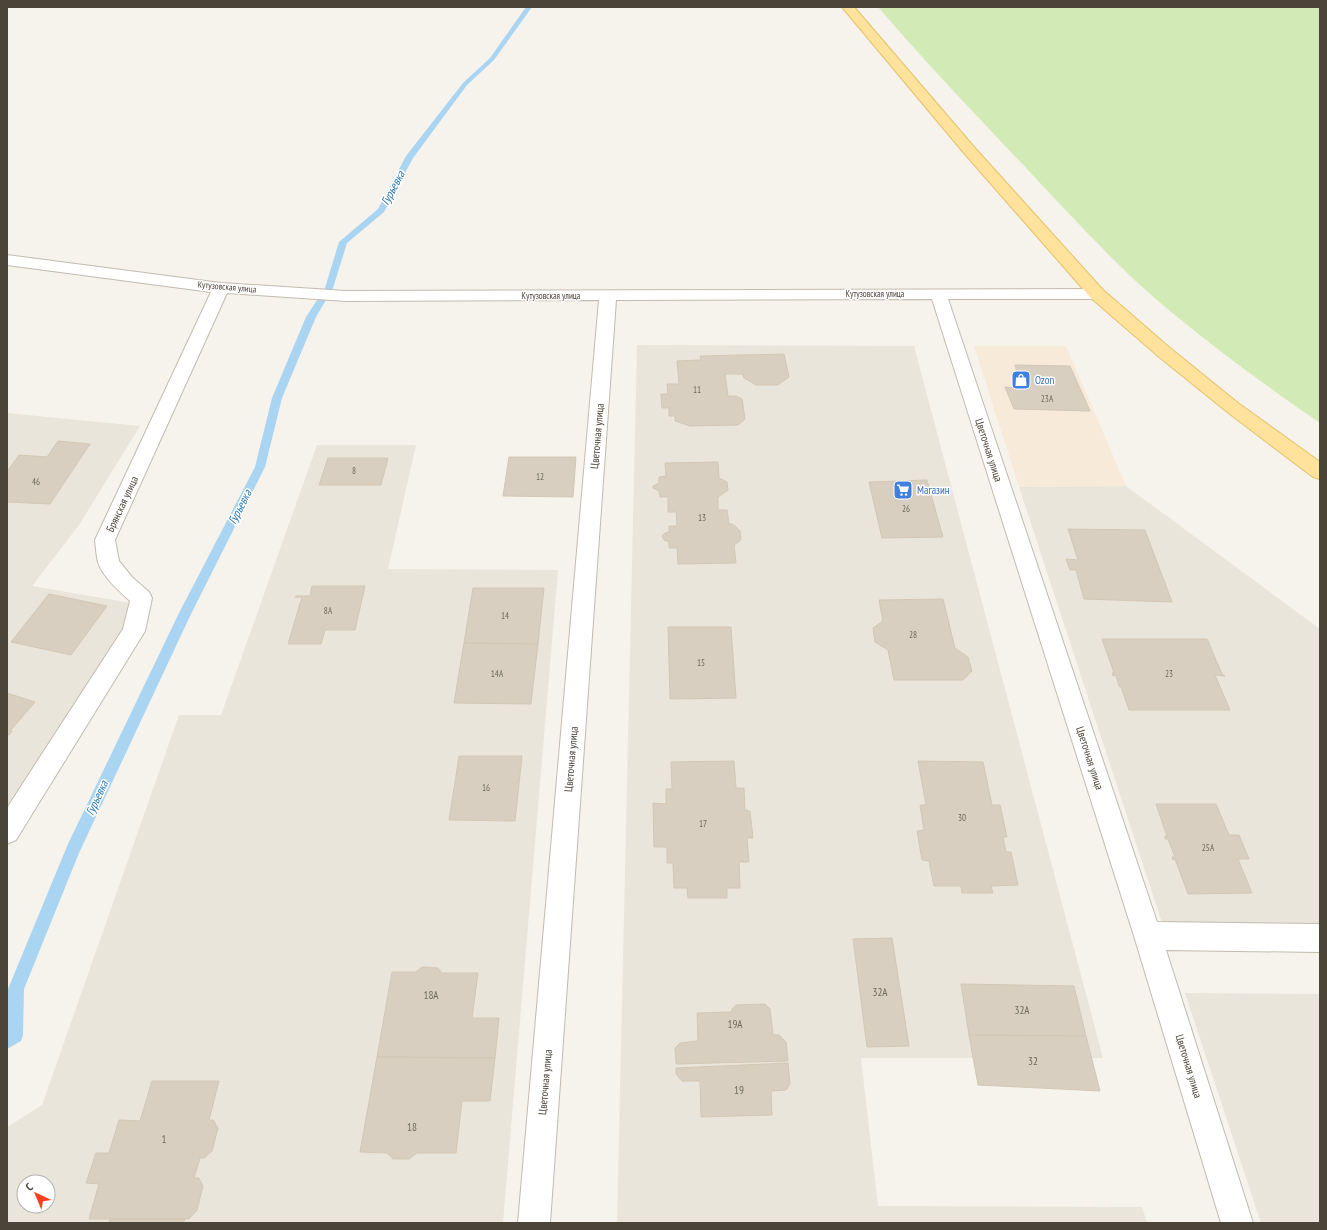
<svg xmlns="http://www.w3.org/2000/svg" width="1327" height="1230" viewBox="0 0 1327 1230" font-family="'PT Sans Narrow',sans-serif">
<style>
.residential{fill:#eae5da;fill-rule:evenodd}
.commercial{fill:#f7ead8}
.green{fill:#d2eab5}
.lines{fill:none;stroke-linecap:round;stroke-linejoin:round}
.stream{fill:#a9d4f2;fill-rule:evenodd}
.building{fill:#d8cfc1;stroke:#d3c7b4}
.minor-casing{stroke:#c2bbae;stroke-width:2}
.major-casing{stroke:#e6c16a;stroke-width:2}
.minor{fill:#fff;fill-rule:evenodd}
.major{fill:#ffe39c;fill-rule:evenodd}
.labels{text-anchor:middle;stroke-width:3;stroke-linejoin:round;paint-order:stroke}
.far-street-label{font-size:9px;fill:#4b4439;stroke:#fff}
.number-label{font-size:9px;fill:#6e675b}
.shop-label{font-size:11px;fill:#366cbe;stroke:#fff;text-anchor:start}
.street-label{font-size:11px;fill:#4b4439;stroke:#fff}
.near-number-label{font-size:11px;fill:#6e675b}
.water-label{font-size:12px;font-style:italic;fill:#2e7ab2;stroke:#fff}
</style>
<rect width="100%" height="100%" fill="#f6f3ec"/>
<g class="residential">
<polygon points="637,345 914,346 1103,1058 861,1058 878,1206 1142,1207 1147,1223 617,1223"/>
<polygon points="7,413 140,426 79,525 32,586 143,605 7,823"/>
<path d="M 317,445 L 416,445 L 388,569 L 558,570 L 503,1223 L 7,1223 L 7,1127 L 42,1105 L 179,715 L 221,715 ZM 24,1182 L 48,1182 L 48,1206 L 24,1206 Z"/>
<polygon points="1126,486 1320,629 1320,930 1164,929 1019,487"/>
<polygon points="1185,993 1320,994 1320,1223 1261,1223"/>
</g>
<polygon class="commercial" points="974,346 1066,346 1126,486 1019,487"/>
<path class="green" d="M 878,7 L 1320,7 L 1320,423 C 1269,388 1218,351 1170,311 C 1119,269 1073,218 1027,169 C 977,116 926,63 878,7 Z"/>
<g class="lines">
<polygon class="stream" points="526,7 532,7 494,60 467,85 413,158 384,212 347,243 333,288 316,317 282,398 265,467 191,614 79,853 24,989 23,1035 21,1041 7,1049 8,989 68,844 179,613 255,467 272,398 306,317 325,288 339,242 378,209 406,156 463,83 490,58"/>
</g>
<g class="building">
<polygon points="784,354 789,377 778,385 756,385 744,378 743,374 725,374 728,396 736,396 742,399 745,419 738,425 690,426 675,421 675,416 669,416 669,408 662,408 661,394 668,394 667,384 679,384 677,361 701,360 700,356"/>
<polygon points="1015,365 1070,366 1090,411 1014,409 1005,387 1021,388"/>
<polygon points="58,441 90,444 50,504 7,502 7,472 19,455 47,457"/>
<polygon points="509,457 576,457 573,497 503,496"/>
<polygon points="328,458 388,458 381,485 319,485"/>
<polygon points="718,462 719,478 727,482 728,490 718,497 718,510 727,510 729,524 733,524 740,531 741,540 734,545 736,563 678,564 677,548 669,548 669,542 664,540 662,536 665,533 669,532 669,526 677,526 676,512 668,512 668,497 660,497 659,491 653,488 653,486 659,483 659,477 666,476 665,463"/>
<polygon points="927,480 943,537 882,538 869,482"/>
<polygon points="1068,529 1145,530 1172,602 1084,599 1076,570 1070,570 1066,559 1078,560"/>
<polygon points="312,586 365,586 355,630 325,630 321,644 288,644 302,597 295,597 296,596 310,596"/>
<polygon points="473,588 544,588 538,644 464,643"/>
<polygon points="49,594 107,606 71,655 11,642"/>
<polygon points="943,599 955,648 968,657 972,671 963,680 894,680 888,650 875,642 873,628 883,621 879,600"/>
<polygon points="668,627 731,627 736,698 670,699"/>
<polygon points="1102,639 1207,639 1222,674 1225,676 1215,675 1230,710 1129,710 1121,687 1119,686 1116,675 1113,676 1112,673 1114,673"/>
<polygon points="464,643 538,644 531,704 454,703"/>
<polygon points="7,693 35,702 11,730 12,731 9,735 7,734"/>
<polygon points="459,756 522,756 515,821 449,820"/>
<polygon points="734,761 736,788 744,788 745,810 750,811 753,838 747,838 749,862 739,862 740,888 727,888 727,898 688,898 687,888 674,888 673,863 667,863 667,847 654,847 653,803 666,804 666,789 672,789 671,762"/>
<polygon points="918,761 983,762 992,805 1000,805 1007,837 1003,837 1006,852 1011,852 1018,885 991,886 993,893 962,893 961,886 934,886 929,861 922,860 917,831 924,830 920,805 926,805"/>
<polygon points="1156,804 1216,804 1229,835 1239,835 1249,859 1238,859 1252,893 1188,894 1175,859 1173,860 1172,857 1175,857 1168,839 1165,839 1165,836 1167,836"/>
<polygon points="892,938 909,1046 867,1047 853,939"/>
<polygon points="422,967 438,968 442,973 478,973 472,1018 499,1018 495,1058 377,1057 392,972 416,972"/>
<polygon points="961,984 1074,986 1086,1036 969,1035"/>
<polygon points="765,1004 770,1009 773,1035 779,1035 786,1042 788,1061 676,1064 675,1048 680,1043 698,1041 697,1013 732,1012 732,1009 736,1005"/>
<polygon points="969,1035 1086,1036 1100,1091 978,1085"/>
<polygon points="377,1057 495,1058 490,1101 462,1101 456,1153 417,1153 409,1159 393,1159 387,1153 360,1152"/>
<polygon points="788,1063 790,1084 786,1090 771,1091 772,1115 701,1117 700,1081 682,1081 676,1074 676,1068"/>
<polygon points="152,1081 219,1081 209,1120 213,1120 218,1128 212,1151 204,1158 200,1158 194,1178 199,1178 203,1186 197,1210 189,1219 89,1219 99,1184 86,1183 96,1153 109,1153 119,1120 140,1121"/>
<polygon points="110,1219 185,1219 183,1223 109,1223"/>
</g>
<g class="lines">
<defs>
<path id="minor" d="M 7,255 L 221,283 L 346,291 L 1097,289 L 1103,290 L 1105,294 L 1103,298 L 1097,299 L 948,299 L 1157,922 L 1320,924 L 1320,952 L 1166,950 L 1253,1223 L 1221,1223 L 1134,936 L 932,299 L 616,300 L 550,1223 L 518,1223 L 599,300 L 346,301 L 227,293 L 115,540 L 119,561 L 132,577 L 149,592 L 152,598 L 145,631 L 16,840 L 7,844 L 7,808 L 123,629 L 130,601 C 119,591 102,576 98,562 C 96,555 96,547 95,540 L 211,292 L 7,265 Z"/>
<polygon id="major" points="842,7 854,7 974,147 1103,290 1170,348 1238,403 1320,462 1320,479 1313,477 1226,411 1158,356 1091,298 964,153"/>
</defs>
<use href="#minor" class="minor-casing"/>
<use href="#major" class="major-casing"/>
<use href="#minor" class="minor"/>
<use href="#major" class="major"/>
</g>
<defs>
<symbol id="shop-square" viewBox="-11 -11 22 22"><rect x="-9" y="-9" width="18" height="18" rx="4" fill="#3f7fe0" stroke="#fff"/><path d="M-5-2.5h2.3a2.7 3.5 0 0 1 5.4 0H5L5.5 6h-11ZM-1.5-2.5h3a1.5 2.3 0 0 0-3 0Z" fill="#fff"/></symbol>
<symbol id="supermarket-square" viewBox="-11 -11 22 22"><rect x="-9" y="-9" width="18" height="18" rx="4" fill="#3f7fe0" stroke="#fff"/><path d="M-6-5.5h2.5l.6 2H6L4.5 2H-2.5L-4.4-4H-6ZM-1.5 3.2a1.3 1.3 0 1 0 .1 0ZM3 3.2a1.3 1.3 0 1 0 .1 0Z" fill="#fff"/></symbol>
</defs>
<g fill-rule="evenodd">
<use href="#shop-square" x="1010" y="369" width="22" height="22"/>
<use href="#supermarket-square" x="892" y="479" width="22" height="22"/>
</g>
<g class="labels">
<g class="far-street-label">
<text transform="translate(227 287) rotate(5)" y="3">Кутузовская улица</text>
<text x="875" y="297">Кутузовская улица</text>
<text x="551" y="299">Кутузовская улица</text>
</g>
<g class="number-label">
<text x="697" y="393">11</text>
<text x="1047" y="402">23А</text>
<text x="354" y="474">8</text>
<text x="540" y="480">12</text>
<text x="36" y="485">46</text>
<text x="906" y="512">26</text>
<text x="702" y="521">13</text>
<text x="328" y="614">8А</text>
<text x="505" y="619">14</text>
<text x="913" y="638">28</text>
<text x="701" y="666">15</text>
<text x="497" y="677">14А</text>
<text x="1169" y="677">23</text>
<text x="486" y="791">16</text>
<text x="962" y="821">30</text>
<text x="703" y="827">17</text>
<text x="1208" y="851">25А</text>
</g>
<g class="shop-label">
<text x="1035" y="384">Ozon</text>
<text x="917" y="494">Магазин</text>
</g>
<g class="street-label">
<text transform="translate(597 436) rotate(-85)" y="4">Цветочная улица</text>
<text transform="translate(989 450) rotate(72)" y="4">Цветочная улица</text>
<text transform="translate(122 504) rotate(-65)" y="4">Брянская улица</text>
<text transform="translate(1090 758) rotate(72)" y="4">Цветочная улица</text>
<text transform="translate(571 759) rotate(-85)" y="4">Цветочная улица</text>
<text transform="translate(1189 1066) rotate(73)" y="4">Цветочная улица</text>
<text transform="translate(545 1082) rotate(-85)" y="4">Цветочная улица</text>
</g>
<g class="near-number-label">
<text x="880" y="996">32А</text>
<text x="431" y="999">18А</text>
<text x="1022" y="1014">32А</text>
<text x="735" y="1028">19А</text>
<text x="1033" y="1065">32</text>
<text x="739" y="1094">19</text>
<text x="412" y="1131">18</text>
<text x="164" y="1143">1</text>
</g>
<g class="water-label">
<text transform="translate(393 188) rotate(-62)" y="4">Гурьевка</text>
<text transform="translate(240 507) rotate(-63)" y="4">Гурьевка</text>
<text transform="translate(97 798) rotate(-65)" y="4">Гурьевка</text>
</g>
</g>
<rect width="1327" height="1230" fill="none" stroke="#4b4439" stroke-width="16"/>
<g transform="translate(36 1194) rotate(316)"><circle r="19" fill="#ffffff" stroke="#b7b4b0"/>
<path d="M0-3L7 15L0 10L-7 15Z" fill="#fc3f1d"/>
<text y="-6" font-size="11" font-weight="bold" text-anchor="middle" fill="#4b4439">С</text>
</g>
</svg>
